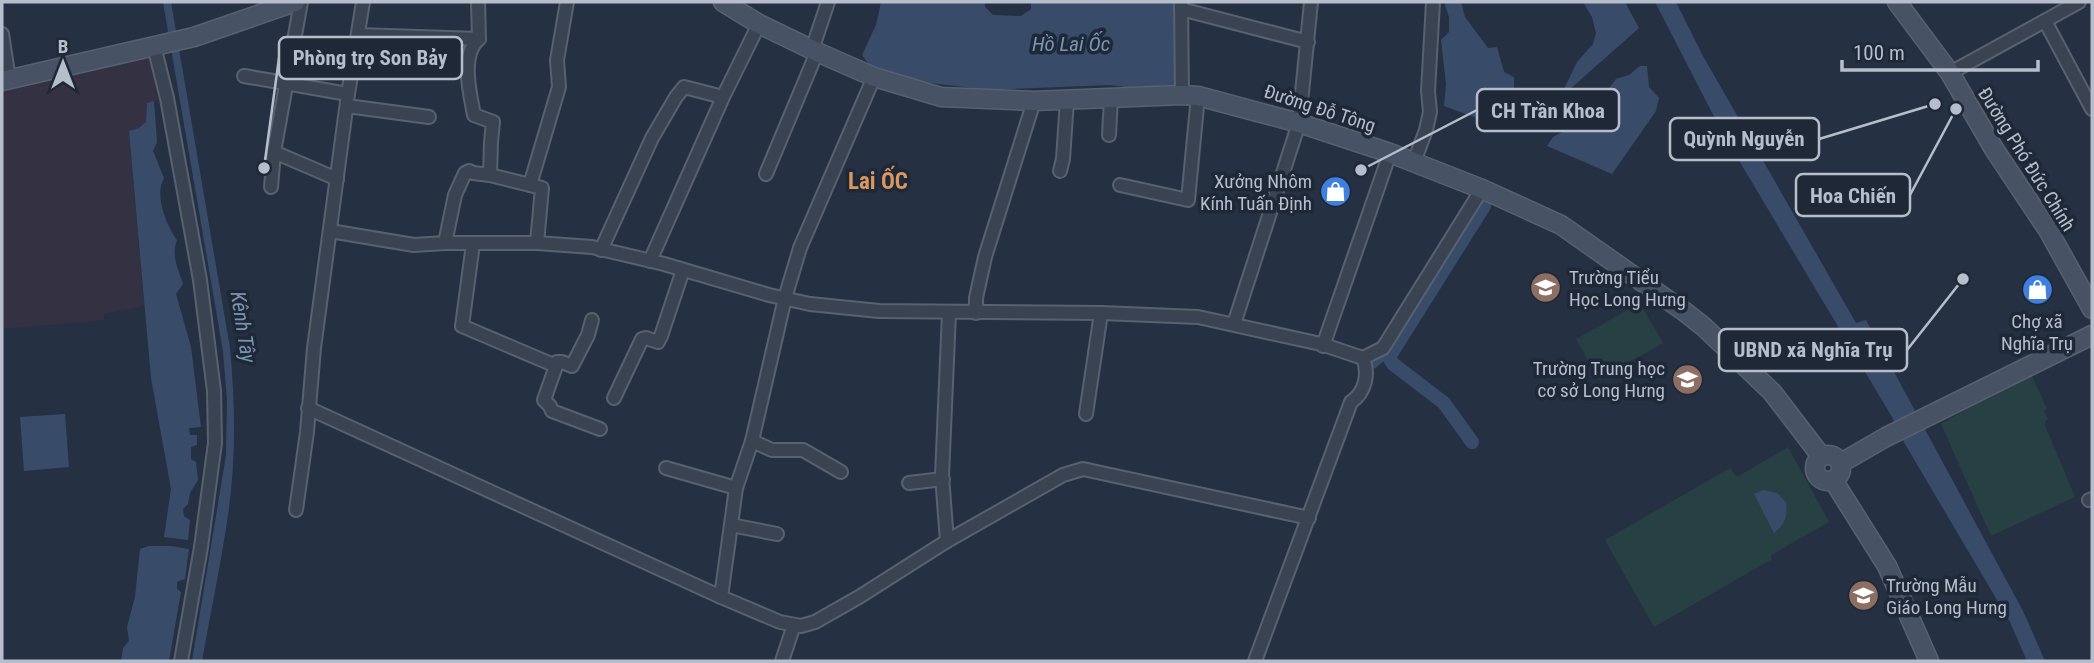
<svg xmlns="http://www.w3.org/2000/svg" width="2094" height="663" viewBox="0 0 2094 663" font-family="'Roboto Condensed',sans-serif">
<style>
.medical{fill:#343142}
.green{fill:#274043}
.water{fill:#384c6a}
.lines{fill:none;stroke-linecap:round;stroke-linejoin:round}
.canal{stroke:#384c6a;stroke-width:14}
.street-casing{stroke:#57616f;stroke-width:16}
.secondary-casing{stroke:#57616f;stroke-width:21}
.street{stroke:#394352;stroke-width:12}
.secondary{stroke:#475265;stroke-width:18}
.labels{text-anchor:middle;stroke-width:7;stroke-linejoin:round;paint-order:stroke}
.street-label{font-size:19px;fill:#b6becc;stroke:#1e2837}
.poi-label{font-size:19px;fill:#b6becc;stroke:#1e2837;text-anchor:end}
.water-label{font-size:21px;font-style:italic;fill:#7c94b4;stroke:#1e2837}
.quarter-label{font-size:23px;font-weight:bold;fill:#db9762;stroke:#1e2837}
.leader{fill:none;stroke:#b6becc;stroke-width:2.5}
.callout-dot{fill:#b6becc;stroke:#1e2837;stroke-width:2.5}
.callout{fill:#1e2837;stroke:#b6becc;stroke-width:2.5}
.callout-label{font-size:21px;text-anchor:middle;font-weight:bold;fill:#b6becc}
</style>
<rect width="100%" height="100%" fill="#253142"/>
<polygon class="medical" points="154,46 167,98 147,103 146,122 139,128 129,132 144,306 104,314 104,320 2,329 2,81"/>
<g class="green">
<polygon points="1640,303 1663,343 1599,380 1576,339"/>
<polygon points="2032,376 2047,409 2044,411 2048,419 2044,423 2075,497 1991,536 1941,424 1975,404"/>
<polygon points="1788,447 1829,522 1771,555 1772,559 1654,627 1605,540 1730,468 1737,477"/>
</g>
<g class="water">
<path d="M 163,2 L 171,2 L 230,348 C 235,401 236,455 229,508 C 222,559 211,610 202,661 L 192,661 L 226,455 L 227,400 L 223,351 Z"/>
<polygon points="881,2 985,2 985,7 993,15 1021,16 1031,9 1031,2 1174,2 1178,94 1110,85 988,90 931,83 877,69 868,63 862,55 876,25"/>
<polygon points="1444,2 1461,2 1465,17 1488,48 1497,47 1504,72 1514,77 1514,111 1499,126 1444,106 1446,84 1441,40 1449,32 1449,17"/>
<polygon points="1583,2 1625,2 1639,28 1570,89 1564,89 1577,62 1593,44 1596,33 1592,17"/>
<polygon points="1655,2 1676,2 1703,56 1856,323 1866,320 2023,611 2045,661 2027,661 2010,622 1905,444 1892,417 1722,132"/>
<polygon points="1640,66 1647,66 1649,87 1659,98 1656,111 1612,174 1547,146 1553,137 1566,130 1586,109 1593,109 1616,79 1629,75"/>
<path d="M 154,101 L 157,142 L 153,151 L 164,178 C 154,196 166,224 177,240 C 171,256 178,268 183,284 L 176,294 L 191,347 L 201,427 L 189,428 L 190,435 L 197,435 L 197,445 L 191,447 L 191,459 L 196,462 L 198,480 L 190,493 L 188,504 L 183,509 L 184,516 L 190,520 L 188,540 L 164,537 L 171,489 L 151,378 L 129,131 L 139,128 L 146,122 L 147,103 Z"/>
<polygon points="65,414 69,467 24,471 20,417"/>
<path d="M 1763,490 L 1777,493 L 1786,502 C 1788,515 1785,525 1774,533 L 1754,494 Z"/>
<polygon points="149,546 171,546 189,549 185,579 177,582 177,589 181,592 169,661 121,661 123,648 129,641 127,627 135,597 140,549"/>
</g>
<g class="lines">
<g class="canal">
<polyline points="1369,364 1393,345"/>
<polyline points="1472,442 1444,403 1393,364 1389,357 1484,206"/>
</g>
<defs>
<g id="street">
<polyline points="301,2 274,152 337,179"/>
<path d="M 478,2 L 479,39 C 460,55 470,94 474,115 L 493,122 L 491,142 L 490,175 L 542,188 L 537,243"/>
<polyline points="1181,2 1182,95"/>
<polyline points="1181,9 1308,42"/>
<polyline points="2045,21 2092,109"/>
<polyline points="2,34 9,80"/>
<polyline points="358,35 479,39"/>
<polyline points="154,46 167,98 200,280 214,391 215,443 201,547 181,661"/>
<polyline points="812,50 828,2"/>
<polyline points="1950,73 2079,2"/>
<polyline points="244,76 348,94"/>
<polyline points="347,106 429,117"/>
<polyline points="1109,135 1111,98"/>
<polyline points="1414,162 1426,130 1430,112 1428,91 1433,2"/>
<polyline points="1060,171 1063,159 1067,100"/>
<polyline points="766,174 817,52"/>
<polyline points="530,185 559,87 557,60 567,2"/>
<polyline points="1120,185 1188,200 1198,96"/>
<polyline points="271,187 274,152"/>
<polyline points="330,231 414,245 445,243 537,243 592,247 664,264 769,295 810,304 879,311 1101,313 1198,317 1321,344 1363,358 1383,348 1482,189"/>
<polyline points="445,243 455,195 465,173 469,171 473,173 490,175"/>
<polyline points="473,244 462,326 556,366 544,400 550,406 552,411 600,429"/>
<polyline points="601,250 652,138 676,97 684,87 723,97"/>
<polyline points="650,261 723,97 759,24"/>
<polyline points="976,313 976,298 985,257 1034,101"/>
<polyline points="1234,324 1299,123 1311,2"/>
<polyline points="1323,346 1390,153"/>
<polyline points="556,366 557,362 562,362 572,366 588,335 592,320"/>
<polyline points="614,398 642,339 646,338 658,342 661,336 683,270"/>
<polyline points="308,408 721,597 780,622 801,626 815,622 859,597 947,541 1063,475 1083,469 1309,518"/>
<polyline points="1086,414 1101,313"/>
<polyline points="752,441 772,450 803,450 841,472"/>
<polyline points="666,468 736,488"/>
<polyline points="909,483 943,479"/>
<polyline points="2089,500 2092,499"/>
<polyline points="296,510 307,432 314,348 348,94 363,2"/>
<polyline points="731,525 777,534"/>
<polyline points="947,541 942,476 949,313"/>
<polyline points="721,597 736,488 752,441 785,298 800,248 874,77"/>
<polyline points="782,661 794,625"/>
<path d="M 1255,661 L 1351,402 C 1366,392 1369,373 1363,358"/>
</g>
<g id="secondary">
<polyline points="723,2 759,24 817,52 874,77 941,97 1034,101 1182,95 1198,96 1299,123 1390,153 1482,189 1561,225 1685,312 1704,327 1772,392 1821,456"/>
<polyline points="1897,2 1950,73 1994,149 2048,230 2092,309"/>
<polyline points="2,81 194,37 295,2"/>
<circle cx="1828" cy="468" r="13"/>
<polyline points="1841,463 1886,437 2092,335"/>
<polyline points="1833,480 1887,566 1929,661"/>
</g>
</defs>
<use href="#street" class="street-casing"/>
<use href="#secondary" class="secondary-casing"/>
<use href="#street" class="street"/>
<use href="#secondary" class="secondary"/>
</g>
<defs>
<symbol id="shop-disc" viewBox="-11 -11 22 22"><circle r="9.5" fill="#3f7fe0" stroke="#1e2837"/><path d="M-5-2.5h2.3a2.7 3.5 0 0 1 5.4 0H5L5.5 6h-11ZM-1.5-2.5h3a1.5 2.3 0 0 0-3 0Z" fill="#fff"/></symbol>
<symbol id="school-disc" viewBox="-11 -11 22 22"><circle r="9.5" fill="#8d6e63" stroke="#1e2837"/><path d="M0-5L7-2L0 1L-7-2ZM-4 1L0 2.5L4 1V4Q0 6-4 4Z" fill="#fff"/></symbol>
</defs>
<g fill-rule="evenodd">
<use href="#shop-disc" x="1318" y="174" width="35" height="35"/>
<use href="#school-disc" x="1528" y="270" width="35" height="35"/>
<use href="#shop-disc" x="2020" y="272" width="35" height="35"/>
<use href="#school-disc" x="1670" y="362" width="35" height="35"/>
<use href="#school-disc" x="1846" y="578" width="35" height="35"/>
</g>
<g class="labels">
<g class="street-label">
<text transform="translate(1320 108) rotate(18)" y="7">Đường Đỗ Tông</text>
<text transform="translate(2027 159) rotate(58)" y="7">Đường Phó Đức Chính</text>
</g>
<g class="poi-label">
<text x="1312" y="188">Xưởng Nhôm<tspan x="1312" dy="22">Kính Tuấn Định</tspan></text>
<text x="1569" y="284" text-anchor="start">Trường Tiểu<tspan x="1569" dy="22">Học Long Hưng</tspan></text>
<text x="2037" y="328" text-anchor="middle">Chợ xã<tspan x="2037" dy="22">Nghĩa Trụ</tspan></text>
<text x="1665" y="375">Trường Trung học<tspan x="1665" dy="22">cơ sở Long Hưng</tspan></text>
<text x="1886" y="592" text-anchor="start">Trường Mẫu<tspan x="1886" dy="22">Giáo Long Hưng</tspan></text>
</g>
<g class="water-label">
<text x="1071" y="51">Hồ Lai Ốc</text>
<text transform="translate(243 327) rotate(81)" y="7">Kênh Tây</text>
</g>
<g class="quarter-label">
<text x="878" y="189">Lai ỐC</text>
</g>
</g>
<path class="leader" d="M264 168L279 58M1361 170L1477 110M1935 104L1819 139M1956 109L1910 195M1963 279L1907 350"/>
<g class="callout-dot">
<circle cx="264" cy="168" r="7"/>
<circle cx="1361" cy="170" r="7"/>
<circle cx="1935" cy="104" r="7"/>
<circle cx="1956" cy="109" r="7"/>
<circle cx="1963" cy="279" r="7"/>
</g>
<g class="callout">
<rect x="279" y="37" width="183" height="42" rx="7"/>
<rect x="1477" y="89" width="142" height="42" rx="7"/>
<rect x="1670" y="118" width="149" height="42" rx="7"/>
<rect x="1796" y="174" width="114" height="42" rx="7"/>
<rect x="1719" y="329" width="188" height="42" rx="7"/>
</g>
<g class="callout-label">
<text x="370" y="65">Phòng trọ Son Bảy</text>
<text x="1548" y="118">CH Trần Khoa</text>
<text x="1744" y="146">Quỳnh Nguyễn</text>
<text x="1853" y="203">Hoa Chiến</text>
<text x="1813" y="357">UBND xã Nghĩa Trụ</text>
</g>
<rect width="2094" height="663" fill="none" stroke="#b6becc" stroke-width="7"/>
<g transform="translate(63 63)" stroke="#1e2837" stroke-width="5" paint-order="stroke">
<path d="M0-5L12 26L0 18L-12 26Z" fill="#b6becc"/>
<text y="-10" font-size="19" font-weight="bold" text-anchor="middle" fill="#b6becc">B</text>
</g>
<path d="M1842 60v10h196v-10" fill="none" stroke="#b6becc" stroke-width="3.5"/>
<text x="1853" y="60" font-size="21" fill="#b6becc" stroke="#1e2837" stroke-width="5" paint-order="stroke">100 m</text>
</svg>
